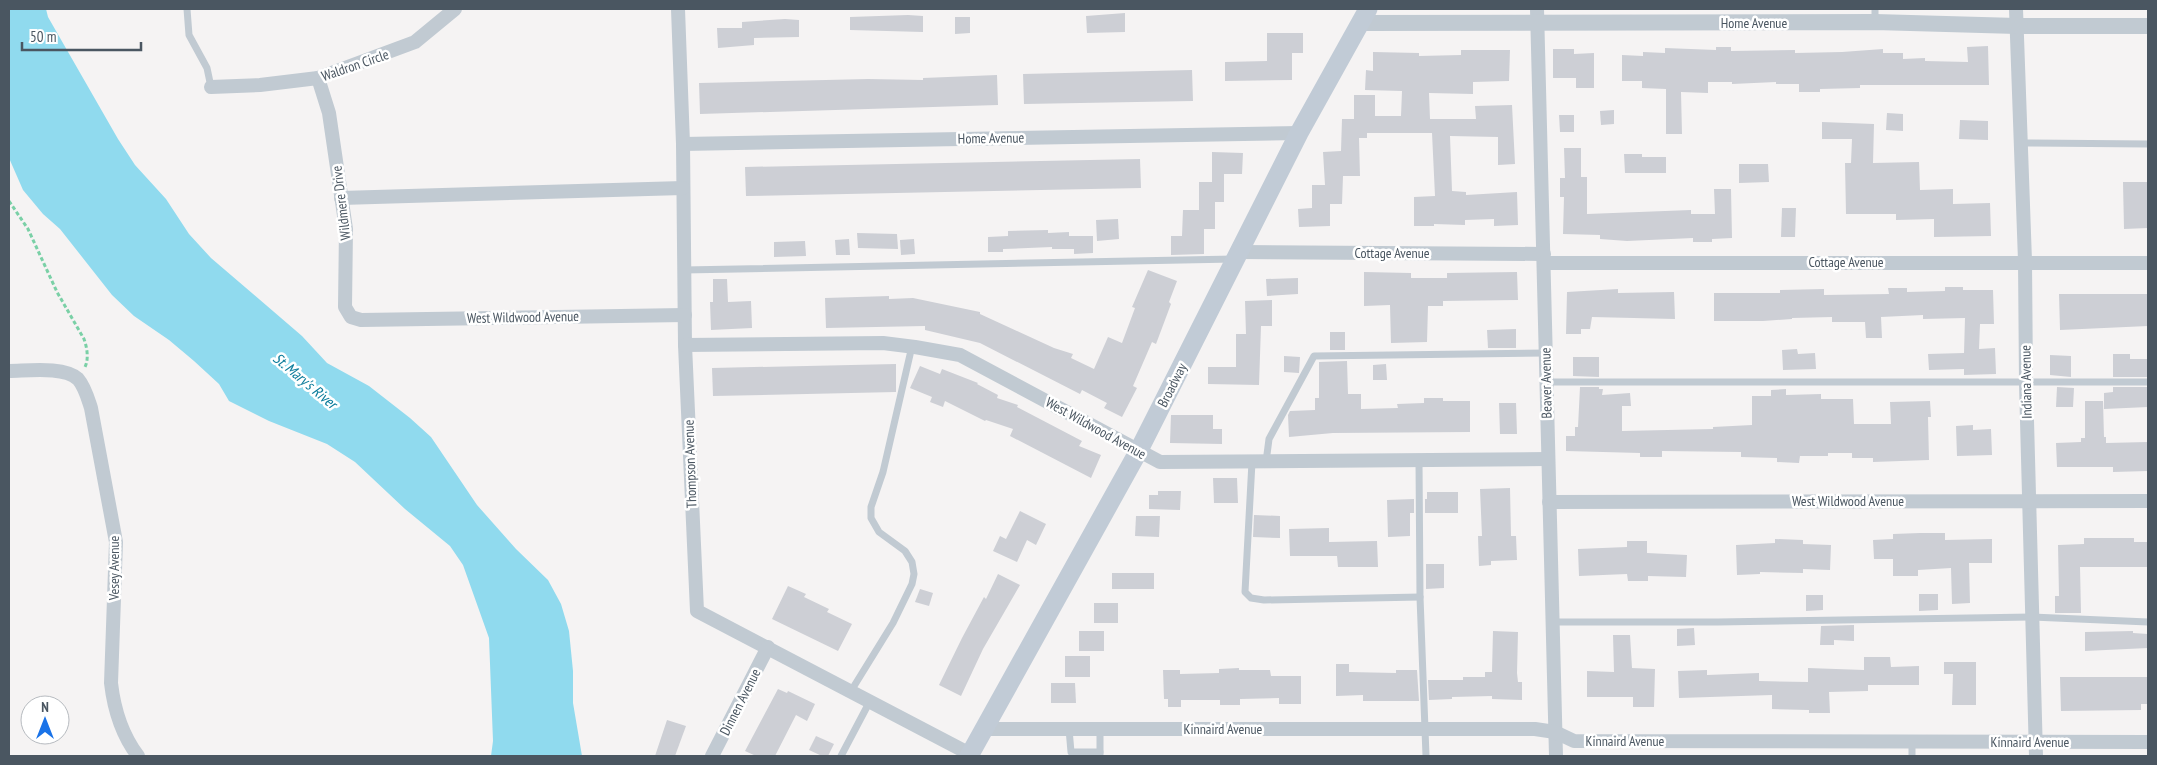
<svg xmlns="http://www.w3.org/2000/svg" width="2157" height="765" viewBox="0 0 2157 765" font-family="'PT Sans Narrow',sans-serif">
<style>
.water{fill:#90daee}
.building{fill:#cdcfd5}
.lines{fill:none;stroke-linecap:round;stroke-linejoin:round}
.path{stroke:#7ad0a6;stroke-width:3;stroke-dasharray:4 2.5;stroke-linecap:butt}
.service{stroke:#c1cad2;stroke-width:7}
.minor{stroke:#c1cad2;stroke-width:14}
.tertiary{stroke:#c1cad2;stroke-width:16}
.secondary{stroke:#c1cbd6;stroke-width:19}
.labels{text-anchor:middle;stroke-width:5;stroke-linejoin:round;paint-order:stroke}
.street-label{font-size:14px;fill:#4a5661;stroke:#fff}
.water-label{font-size:15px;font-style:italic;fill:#0c7c9b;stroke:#fff}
</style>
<rect width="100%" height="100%" fill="#f5f3f3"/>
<polygon class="water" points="9,9 46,9 48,17 118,139 135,165 166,199 189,234 211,258 302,336 327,363 369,386 410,418 431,437 477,505 516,549 548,580 561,604 569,631 573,671 573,703 582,756 491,756 493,741 489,638 463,565 450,546 405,509 355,462 327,444 269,421 229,401 219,384 194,361 169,340 134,316 112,295 60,229 43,214 23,190 9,158"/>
<g class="building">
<polygon points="1125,13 1125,32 1087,33 1086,16"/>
<polygon points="908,15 923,16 923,32 850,30 850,17"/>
<polygon points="955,17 970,17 970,33 955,34"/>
<polygon points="785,19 799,20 799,37 754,38 754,45 718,48 717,28 742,28 742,22"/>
<polygon points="1267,33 1303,33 1303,53 1292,53 1292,80 1225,81 1225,62 1267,61"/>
<polygon points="1988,46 1989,85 1860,85 1860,88 1820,89 1820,92 1799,92 1799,84 1776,84 1776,82 1732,84 1732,82 1708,82 1708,93 1681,92 1682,134 1666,134 1666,89 1642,88 1642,81 1622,81 1622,55 1643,56 1643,52 1665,53 1665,48 1716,50 1716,47 1731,47 1731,51 1795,50 1795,53 1842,52 1883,49 1883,53 1903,53 1903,59 1925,58 1925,61 1968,62 1967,47"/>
<polygon points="1553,49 1574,49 1574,54 1594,53 1594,88 1576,88 1576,78 1553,78"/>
<polygon points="1461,50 1510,50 1509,81 1473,82 1473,94 1429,93 1430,119 1476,119 1475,106 1512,105 1515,164 1498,165 1498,137 1450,136 1452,191 1466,192 1466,195 1517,192 1518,225 1494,226 1494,219 1465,220 1465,225 1434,224 1434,226 1414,226 1414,197 1435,196 1432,133 1367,133 1367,138 1359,138 1360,176 1343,176 1342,204 1330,204 1330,226 1299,227 1298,209 1312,208 1312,185 1325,185 1323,152 1341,151 1342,119 1354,119 1354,95 1375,95 1375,116 1401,116 1402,91 1365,90 1366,70 1373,71 1373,52 1419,53 1419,56 1461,55"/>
<polygon points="1192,70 1193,101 1024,104 1023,74"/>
<polygon points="997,75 998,105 700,114 699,83 868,79 923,80 923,78"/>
<polygon points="1614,110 1614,124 1601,125 1600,111"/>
<polygon points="1887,113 1903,114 1903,131 1886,130"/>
<polygon points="1559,115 1574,115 1574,132 1560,132"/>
<polygon points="1960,120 1988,121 1988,140 1959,139"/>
<polygon points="1822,122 1874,124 1873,163 1919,162 1920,190 1953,189 1953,204 1990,203 1991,236 1934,237 1934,219 1896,220 1896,214 1846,214 1845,163 1851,163 1852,139 1822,139"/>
<polygon points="1564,148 1581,148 1581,177 1587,177 1587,214 1691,210 1691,214 1715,214 1714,189 1731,189 1732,238 1712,239 1712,242 1693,242 1693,238 1627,241 1600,239 1600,235 1563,234 1564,197 1560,197 1560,178 1565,178"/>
<polygon points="1212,152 1243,153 1242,174 1224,174 1224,202 1215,202 1215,229 1204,229 1204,254 1171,255 1171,236 1182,236 1183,210 1199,210 1199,182 1212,182"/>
<polygon points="1624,154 1642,154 1642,157 1666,157 1666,173 1625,173"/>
<polygon points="1140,159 1141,188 746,196 745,167"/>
<polygon points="1739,164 1768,164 1769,182 1739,183"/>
<polygon points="2123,182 2148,182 2148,228 2124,229"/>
<polygon points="1782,208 1796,208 1795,237 1781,237"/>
<polygon points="1118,219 1119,239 1097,241 1096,220"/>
<polygon points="1048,230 1048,233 1069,232 1069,236 1093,236 1093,253 1074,254 1074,249 1052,249 1052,247 1003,249 1003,252 988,252 988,237 1008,236 1008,231"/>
<polygon points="857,233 897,234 898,249 858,248"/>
<polygon points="849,239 850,255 836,255 835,240"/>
<polygon points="914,239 915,254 901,255 900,240"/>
<polygon points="805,241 806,256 774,257 774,242"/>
<polygon points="1148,270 1177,281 1169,302 1171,304 1156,344 1152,342 1133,386 1137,388 1122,417 1104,408 1107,403 1082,390 1080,394 980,343 925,330 925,326 826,328 825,298 889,296 889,299 913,298 980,312 980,314 1054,348 1073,354 1071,358 1094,369 1108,337 1122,343 1135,308 1132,307"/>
<polygon points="1364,272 1411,273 1411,278 1447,278 1447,273 1517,272 1518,300 1443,301 1443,306 1428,306 1427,342 1391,343 1390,305 1364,306"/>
<polygon points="1298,278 1298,294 1267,296 1266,279"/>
<polygon points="713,279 727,279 728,302 751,301 752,328 711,330 710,302 713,302"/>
<polygon points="1945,287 1963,287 1963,290 1993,290 1994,324 1980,324 1979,349 1995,348 1996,374 1964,375 1964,369 1929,370 1928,354 1964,353 1965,318 1923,319 1923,315 1881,317 1882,338 1866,338 1865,322 1832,322 1832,317 1792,318 1792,319 1763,321 1714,321 1714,293 1780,293 1780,290 1824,289 1824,295 1889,294 1888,288 1907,288 1907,292 1945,291"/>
<polygon points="1618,289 1618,293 1674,292 1675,319 1592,317 1590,329 1581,329 1581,334 1566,334 1567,292"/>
<polygon points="2059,294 2148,294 2148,326 2060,330"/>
<polygon points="1272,300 1272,326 1261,326 1259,385 1208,384 1208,367 1236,367 1236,334 1246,334 1245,301"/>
<polygon points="1516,329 1516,348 1488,348 1487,330"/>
<rect x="1330" y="332" width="15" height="18"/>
<polygon points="1797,349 1798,354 1815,353 1816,369 1783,370 1782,350"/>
<polygon points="2113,354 2130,354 2130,359 2148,359 2148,377 2113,377"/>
<polygon points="2050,355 2071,356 2071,377 2050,375"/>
<polygon points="1284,356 1300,357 1299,373 1284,372"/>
<polygon points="1573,357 1599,357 1599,377 1573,376"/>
<polygon points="1347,361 1348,394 1361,394 1361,409 1398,408 1397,404 1424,403 1424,398 1443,398 1443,401 1470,401 1470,432 1333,433 1289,437 1288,415 1290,411 1315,410 1315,398 1319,398 1319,362"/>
<polygon points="896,364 896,392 713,396 712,368"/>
<polygon points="1386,364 1387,380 1373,380 1373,365"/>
<polygon points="920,366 940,374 942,369 978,383 977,384 998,395 997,398 1018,405 1017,407 1082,441 1079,446 1101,455 1091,478 1010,436 1013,429 986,420 985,421 945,401 943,407 930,402 932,397 910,388"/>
<polygon points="1580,387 1599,387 1599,389 1603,389 1602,395 1630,393 1631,406 1622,406 1622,431 1713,429 1713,427 1752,425 1752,396 1771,396 1771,390 1786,389 1786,395 1821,394 1821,399 1853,399 1854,424 1891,424 1890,402 1930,401 1931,417 1928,417 1929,460 1873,462 1873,458 1852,458 1852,453 1828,453 1828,456 1800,456 1799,463 1777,462 1777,458 1741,457 1741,452 1662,451 1662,457 1640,457 1640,453 1566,451 1566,436 1575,436 1575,427 1578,427"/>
<polygon points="2057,387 2074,388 2073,407 2056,407"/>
<polygon points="2113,387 2148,387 2148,407 2104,409 2104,393 2113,392"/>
<polygon points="2085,401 2103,401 2104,437 2106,437 2106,443 2148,442 2148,471 2113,472 2113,467 2057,467 2056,443 2081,442 2081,438 2085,438"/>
<polygon points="1499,403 1516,403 1517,434 1500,434"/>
<polygon points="1171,415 1213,415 1213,429 1222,429 1222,444 1170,443"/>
<polygon points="1973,425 1973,430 1991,429 1992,455 1957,456 1956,426"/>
<polygon points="1213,478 1237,478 1238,503 1214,503"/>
<polygon points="1510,488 1511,536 1516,536 1517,560 1491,561 1491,565 1479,566 1478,536 1482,536 1480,489"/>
<polygon points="1158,491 1181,491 1180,510 1149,509 1149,495 1158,495"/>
<polygon points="1427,492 1458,492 1458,513 1425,513 1425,499 1427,499"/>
<polygon points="1414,499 1414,513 1410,513 1410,536 1388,537 1387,500"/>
<polygon points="1020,511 1046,524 1036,545 1027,540 1017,562 993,551 1000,536 1006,539"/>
<polygon points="1254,515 1280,516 1280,538 1253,537"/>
<polygon points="1136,516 1160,516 1159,537 1135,536"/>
<polygon points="1329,528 1329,542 1377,541 1378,567 1338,567 1337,556 1290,556 1289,529"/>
<polygon points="1920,533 1945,533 1945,540 1992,539 1992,563 1969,563 1970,603 1952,604 1951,568 1918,570 1918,576 1893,576 1893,559 1874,559 1873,540 1893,539 1893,534"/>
<polygon points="2084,538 2134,538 2134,542 2148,542 2148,567 2080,567 2081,613 2055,613 2055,596 2059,596 2058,545 2084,544"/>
<polygon points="1775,539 1803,540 1803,544 1831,545 1830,570 1803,569 1803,573 1760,572 1760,574 1737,575 1736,545 1775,543"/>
<polygon points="1627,541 1647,541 1647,553 1687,555 1686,577 1648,576 1648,581 1628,581 1627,574 1579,576 1578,549 1627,547"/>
<polygon points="1426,564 1444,564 1444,588 1426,589"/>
<rect x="1112" y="573" width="42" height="16"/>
<polygon points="998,574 1020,585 983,649 961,696 939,685 962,638 984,597 986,599"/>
<polygon points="788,586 806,594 804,597 829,609 827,612 852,624 838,651 772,619"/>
<polygon points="920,589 933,593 929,606 915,602"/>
<polygon points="1919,594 1938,594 1938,610 1919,611"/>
<polygon points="1806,595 1823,595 1823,610 1806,611"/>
<rect x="1094" y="603" width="24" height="20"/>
<polygon points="1854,625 1854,641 1834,640 1834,645 1820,645 1821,626"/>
<polygon points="1694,628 1695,645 1677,646 1677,629"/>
<rect x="1079" y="631" width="25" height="20"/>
<polygon points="1493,631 1518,632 1517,673 1518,682 1522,682 1522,700 1492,699 1492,696 1452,697 1452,699 1429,700 1428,680 1463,680 1463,677 1485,677 1485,672 1492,672"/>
<polygon points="2133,631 2133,633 2148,634 2148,648 2085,651 2085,632"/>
<polygon points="1613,635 1630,635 1632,668 1655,669 1654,707 1633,707 1633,697 1587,697 1587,671 1614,672"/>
<rect x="1065" y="656" width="25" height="21"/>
<polygon points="1864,657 1890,657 1891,667 1919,666 1919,685 1868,685 1868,691 1829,692 1830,713 1809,713 1809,710 1772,709 1772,695 1679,698 1678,671 1707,670 1707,675 1759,673 1759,681 1808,682 1808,668 1864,670"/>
<polygon points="1944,662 1976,662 1976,705 1952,705 1953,674 1944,674"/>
<polygon points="1336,664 1349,664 1349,672 1396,673 1396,670 1417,670 1419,701 1363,701 1363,695 1336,696"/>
<polygon points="1239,668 1239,670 1270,670 1271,676 1301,676 1301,704 1279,704 1279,698 1240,699 1240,705 1220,705 1220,700 1181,700 1181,707 1168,707 1168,699 1164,699 1163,670 1180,670 1180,674 1219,673 1219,669"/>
<polygon points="2060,677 2148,677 2148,704 2141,704 2141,710 2061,711"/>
<polygon points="1051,683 1075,683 1076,703 1051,703"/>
<polygon points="778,689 787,693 788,691 815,704 807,721 796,715 775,756 756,756 745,751"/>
<polygon points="667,720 686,726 675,756 655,756"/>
<polygon points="816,736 834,744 828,756 822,756 809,750"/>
</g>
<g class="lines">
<path class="path" d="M 9,201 L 28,229 L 57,292 L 84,339 C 87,347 89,359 85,367"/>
<g class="service">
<polyline points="187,9 189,35 207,68 211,87"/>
<polyline points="1875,9 1875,22"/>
<polyline points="2020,143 2148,144"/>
<polyline points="684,270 1234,259"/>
<polyline points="1546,382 2148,382"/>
<polyline points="1419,461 1420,597 1426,756"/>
<polyline points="1252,462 1245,592 1251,598 1264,600 1420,597"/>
<polyline points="1266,462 1269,439 1314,356 1545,353"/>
<polyline points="1551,622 1718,622 2032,617 2148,622"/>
<polyline points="851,691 893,623 912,584 914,574 912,562 905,551 879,532 871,518 871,507 883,472 912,346"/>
<polyline points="1069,729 1071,752 1100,752"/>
<polyline points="1100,729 1100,756"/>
<polyline points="1912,741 1912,756"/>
<polyline points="841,756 870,701"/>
</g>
<g class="minor">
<polyline points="678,9 683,144 685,345 697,611 970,754"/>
<polyline points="1537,9 1556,756"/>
<polyline points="2016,9 2025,261 2026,383 2036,756"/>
<polyline points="318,78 329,113 346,229 345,307 351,317 361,320 685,315"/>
<polyline points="211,87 260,85 318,78 415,42 455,9"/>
<polyline points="683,144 1299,133"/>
<polyline points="341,198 683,188"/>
<polyline points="1240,252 1544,254"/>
<polyline points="1544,263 2148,263"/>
<polyline points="685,345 883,343 915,347 960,355 1160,462 1548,459"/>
<path d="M 9,371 C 27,371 64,366 78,379 C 85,387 88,399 91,408 L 116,542 L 111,683 C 114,709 122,735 138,756"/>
<polyline points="1549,502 2148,501"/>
<polyline points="985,729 1535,729 1555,732 1574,741 2148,742"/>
<polyline points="712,756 768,647"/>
</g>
<polyline class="tertiary" points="1360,23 1875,22 2017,26 2148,26"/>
<polyline class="secondary" points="969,756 1138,452 1299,133 1368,9"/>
</g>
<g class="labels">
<g class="street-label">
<text x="1754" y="28">Home Avenue</text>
<text transform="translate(355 65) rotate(-19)" y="5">Waldron Circle</text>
<text transform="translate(991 138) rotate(-1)" y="5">Home Avenue</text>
<text transform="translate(341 203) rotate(-97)" y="5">Wildmere Drive</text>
<text x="1392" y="258">Cottage Avenue</text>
<text x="1846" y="267">Cottage Avenue</text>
<text transform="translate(523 317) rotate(-1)" y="5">West Wildwood Avenue</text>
<text transform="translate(2026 382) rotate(-91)" y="5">Indiana Avenue</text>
<text transform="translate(1546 383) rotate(-91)" y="5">Beaver Avenue</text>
<text transform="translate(1172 385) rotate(-63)" y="5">Broadway</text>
<text transform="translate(1096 428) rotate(29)" y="5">West Wildwood Avenue</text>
<text transform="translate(690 464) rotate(-92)" y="5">Thompson Avenue</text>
<text x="1848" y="506">West Wildwood Avenue</text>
<text transform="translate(114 568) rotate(-90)" y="5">Vesey Avenue</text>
<text transform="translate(740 702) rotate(-63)" y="5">Dinnen Avenue</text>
<text x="1223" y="734">Kinnaird Avenue</text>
<text x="1625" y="746">Kinnaird Avenue</text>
<text x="2030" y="747">Kinnaird Avenue</text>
</g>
<g class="water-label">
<text transform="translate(305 381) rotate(40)" y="5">St. Mary's River</text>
</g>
</g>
<rect width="2157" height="765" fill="none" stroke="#4a5661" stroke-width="20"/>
<g transform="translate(45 720)"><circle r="24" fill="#ffffff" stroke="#b7bbc0"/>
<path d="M0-4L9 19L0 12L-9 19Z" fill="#1a73e8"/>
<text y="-8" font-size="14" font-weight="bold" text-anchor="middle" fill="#4a5661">N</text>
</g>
<path d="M22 42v8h119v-8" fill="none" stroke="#4a5661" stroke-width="2.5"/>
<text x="30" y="42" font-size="15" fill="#4a5661" stroke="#ffffff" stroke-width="4" paint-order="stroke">50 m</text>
</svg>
